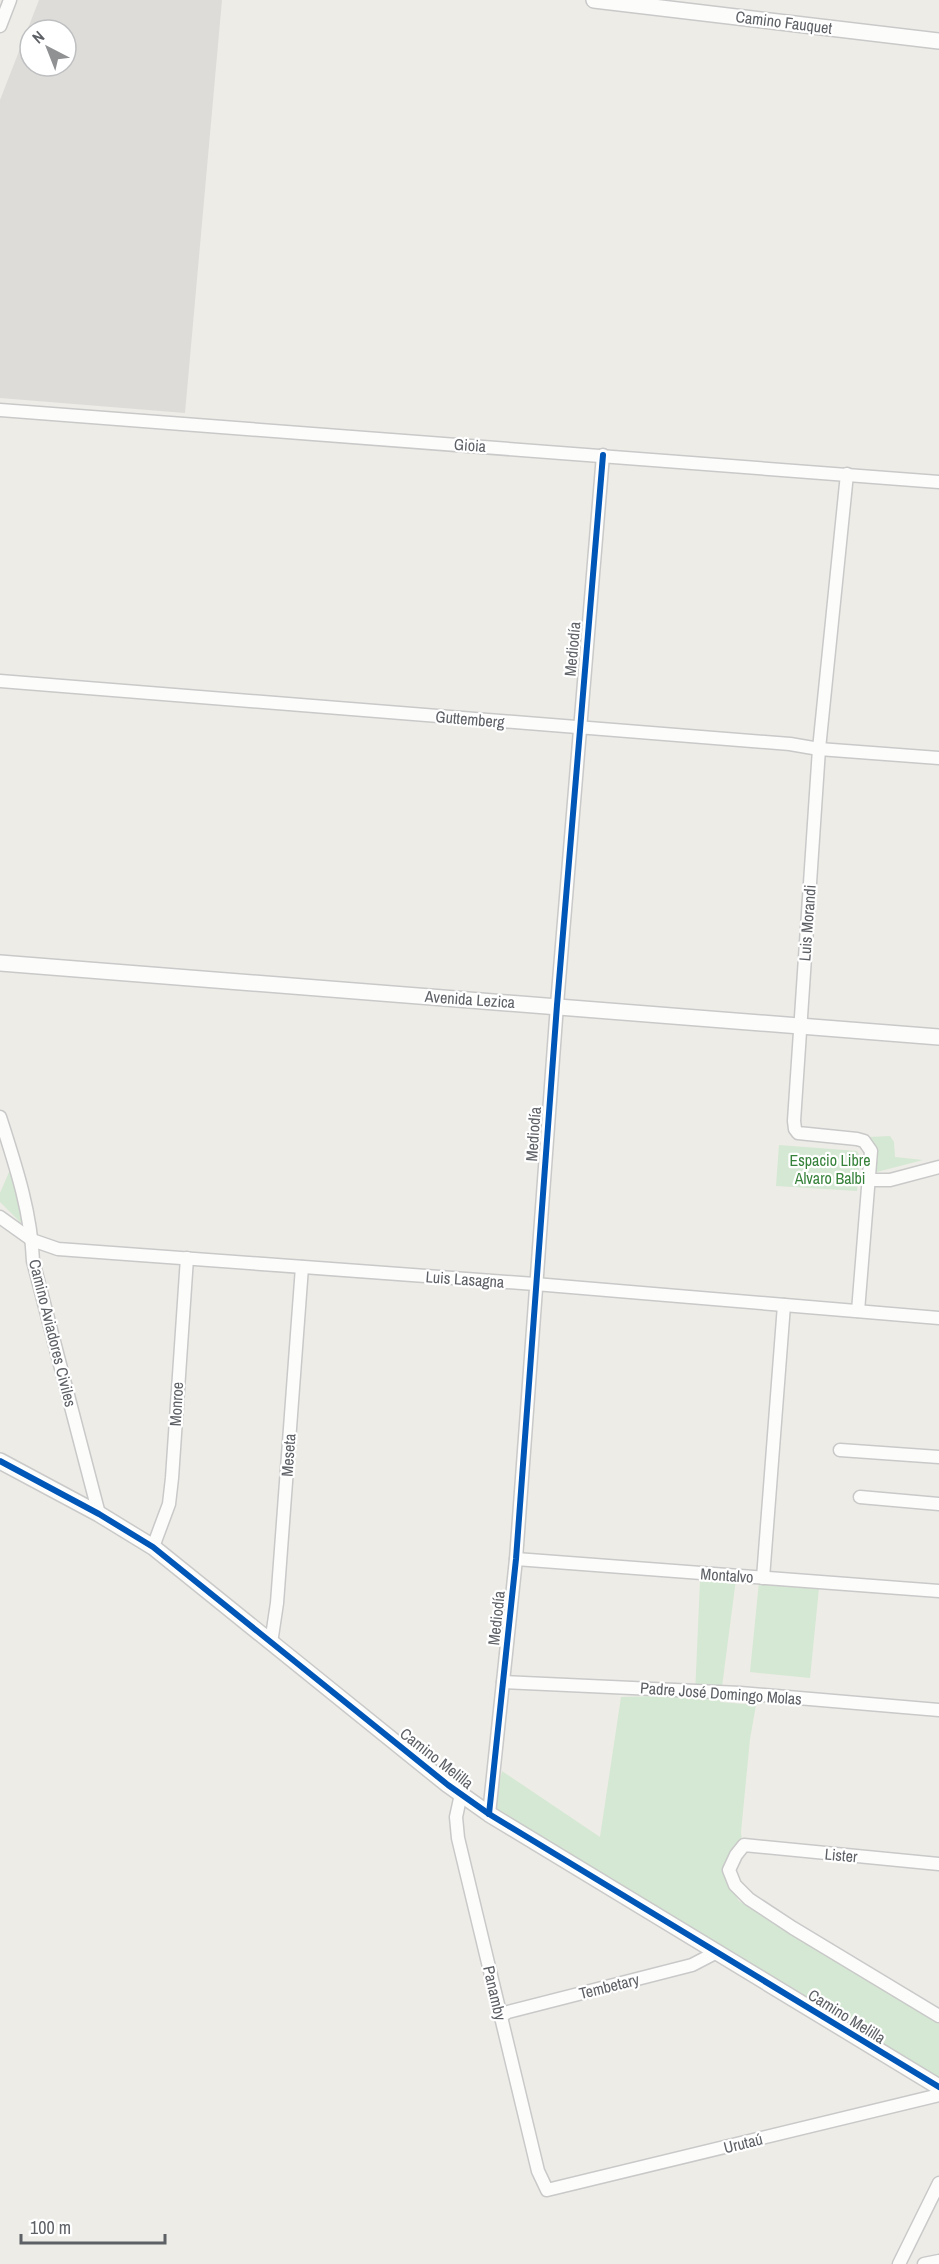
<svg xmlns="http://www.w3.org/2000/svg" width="939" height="2264" viewBox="0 0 939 2264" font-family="'Archivo Narrow',sans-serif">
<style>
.industrial{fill:#dedcd8;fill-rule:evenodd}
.green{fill:#d5e8d3}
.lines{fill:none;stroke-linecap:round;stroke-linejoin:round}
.minor-casing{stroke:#c9c9c9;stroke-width:15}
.tertiary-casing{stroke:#c9c9c9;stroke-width:18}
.minor{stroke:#fcfcfb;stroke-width:12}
.tertiary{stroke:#fcfcfb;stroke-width:15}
.cycleway-casing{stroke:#fff;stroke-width:10}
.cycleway{stroke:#0057b8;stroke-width:6}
.labels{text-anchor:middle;stroke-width:4.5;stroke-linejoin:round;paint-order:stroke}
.street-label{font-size:16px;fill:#5d6065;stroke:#fff}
.park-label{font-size:16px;fill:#37823b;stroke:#fff}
</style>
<rect width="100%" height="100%" fill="#edece7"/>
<path class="industrial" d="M 39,0 L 222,0 L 185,413 L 0,398 L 0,100 ZM 30,30 L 66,30 L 66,66 L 30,66 Z"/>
<g class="green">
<polygon points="890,1136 894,1142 895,1157 923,1160 873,1173 869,1137"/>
<polygon points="779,1145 857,1151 860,1156 857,1191 776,1186"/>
<polygon points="10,1170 12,1173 22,1224 0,1202 0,1193"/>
<polygon points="736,1579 720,1702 756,1705 750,1739 741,1832 742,1842 729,1885 739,1901 939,2024 939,2083 496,1810 495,1802 502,1771 600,1837 621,1697 695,1695 700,1581"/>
<polygon points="759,1582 819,1588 810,1678 750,1672"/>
</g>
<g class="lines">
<defs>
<g id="minor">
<polyline points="0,26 10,0"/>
<polyline points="0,410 939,482"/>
<polyline points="847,474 819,749 794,1121 795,1129 798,1133 857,1139 864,1141 871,1151 858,1311"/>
<polyline points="0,681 790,744 819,749 939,758"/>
<path d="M 0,1117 C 15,1164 31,1211 33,1261 L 99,1514"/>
<polyline points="869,1180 890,1180 939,1167"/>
<polyline points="0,1217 32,1240 58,1249 535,1284 939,1318"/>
<polyline points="840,1450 939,1457"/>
<polyline points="860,1497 939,1504"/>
<polyline points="153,1547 169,1504 172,1478 187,1258"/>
<polyline points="516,1559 939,1591"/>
<polyline points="763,1578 784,1305"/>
<polyline points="271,1643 277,1603 302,1267"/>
<polyline points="503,1682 740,1693 939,1710"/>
<polyline points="461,1794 456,1817 458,1838 538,2171 547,2190 939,2095"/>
<polyline points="489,1814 516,1559 557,1005 603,455"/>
<polyline points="939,1864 744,1845 736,1855 729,1870 735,1885 749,1899 793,1928 939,2016"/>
<polyline points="500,2017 508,2012 692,1965 717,1952"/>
<polyline points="899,2264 939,2183"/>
<polyline points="924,2264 939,2261"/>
</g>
<g id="tertiary">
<polyline points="594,0 939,41"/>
<polyline points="0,963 939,1037"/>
<polyline points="0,1461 99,1514 153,1547 448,1785 489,1814 939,2087"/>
</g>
</defs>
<use href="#minor" class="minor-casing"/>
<use href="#tertiary" class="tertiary-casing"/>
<use href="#minor" class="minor"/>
<use href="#tertiary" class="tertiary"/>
<defs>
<g id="cycleway">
<polyline points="0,1461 99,1514 153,1547 448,1785 489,1814 939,2087"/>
<polyline points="489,1814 516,1559 557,1005 603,455"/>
</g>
</defs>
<use href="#cycleway" class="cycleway-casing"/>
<use href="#cycleway" class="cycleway"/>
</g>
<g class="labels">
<g class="street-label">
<text transform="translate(784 22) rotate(7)" y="6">Camino Fauquet</text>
<text transform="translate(470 445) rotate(4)" y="6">Gioia</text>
<text transform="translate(572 649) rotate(-85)" y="6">Mediodía</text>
<text transform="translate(470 719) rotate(5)" y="6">Guttemberg</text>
<text transform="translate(807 923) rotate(-86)" y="6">Luis Morandi</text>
<text transform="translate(470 999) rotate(4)" y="6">Avenida Lezica</text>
<text transform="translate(533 1134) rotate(-86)" y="6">Mediodía</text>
<text transform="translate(465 1279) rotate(4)" y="6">Luis Lasagna</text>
<text transform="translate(53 1333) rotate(76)" y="6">Camino Aviadores Civiles</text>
<text transform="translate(176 1404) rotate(-87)" y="6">Monroe</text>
<text transform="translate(288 1455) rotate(-86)" y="6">Meseta</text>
<text transform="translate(727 1575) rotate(4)" y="6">Montalvo</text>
<text transform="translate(496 1618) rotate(-84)" y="6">Mediodía</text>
<text transform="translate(721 1693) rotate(4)" y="6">Padre José Domingo Molas</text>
<text transform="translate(437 1758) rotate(38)" y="6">Camino Melilla</text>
<text transform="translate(841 1855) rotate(5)" y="6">Lister</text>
<text transform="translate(609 1986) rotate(-14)" y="6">Tembetary</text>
<text transform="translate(495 1993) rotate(77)" y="6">Panamby</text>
<text transform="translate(847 2016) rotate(32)" y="6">Camino Melilla</text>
<text transform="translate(743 2143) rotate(-14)" y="6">Urutaú</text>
</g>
<g class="park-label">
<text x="830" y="1166">Espacio Libre<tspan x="830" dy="18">Alvaro Balbi</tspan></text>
</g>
</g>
<g transform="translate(48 48) rotate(318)"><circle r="28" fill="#ffffff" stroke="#bebfc1" stroke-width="1.5"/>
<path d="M0-4.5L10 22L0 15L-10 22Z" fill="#8f9192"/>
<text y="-9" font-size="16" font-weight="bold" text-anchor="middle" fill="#5d6065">N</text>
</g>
<path d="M21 2234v9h144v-9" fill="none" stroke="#5d6065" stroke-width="3"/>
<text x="30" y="2234" font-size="18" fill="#5d6065" stroke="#ffffff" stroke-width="4.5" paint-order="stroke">100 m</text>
</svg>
